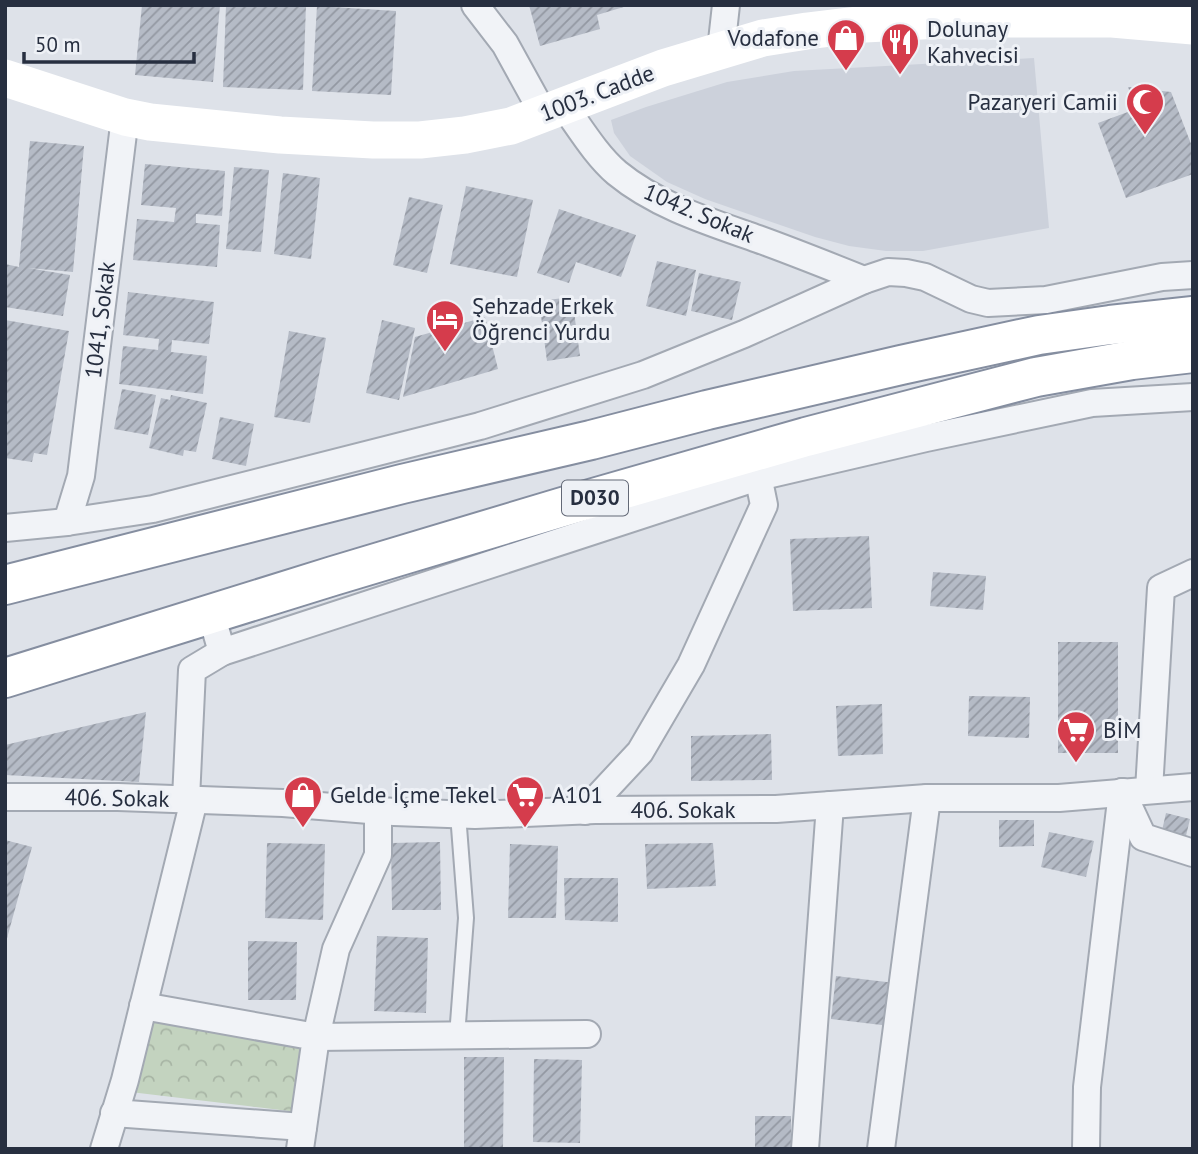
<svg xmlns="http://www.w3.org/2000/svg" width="1198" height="1154" viewBox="0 0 1198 1154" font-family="'PT Sans',sans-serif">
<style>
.built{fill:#ccd1db}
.park{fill:url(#park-crowns)}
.building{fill:url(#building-hatch)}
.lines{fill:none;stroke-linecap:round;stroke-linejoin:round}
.lane-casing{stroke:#a3a9b3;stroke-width:18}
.street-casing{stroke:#a3a9b3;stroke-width:30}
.highway-casing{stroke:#858ea0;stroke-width:42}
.lane{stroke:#f1f3f7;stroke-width:14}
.street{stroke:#f1f3f7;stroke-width:26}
.secondary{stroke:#fff;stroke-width:37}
.highway{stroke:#fff;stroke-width:38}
.labels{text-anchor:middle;stroke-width:6;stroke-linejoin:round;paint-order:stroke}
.shield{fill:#eef1f6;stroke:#636977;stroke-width:2}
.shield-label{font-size:21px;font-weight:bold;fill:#272f40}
.poi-label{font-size:23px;fill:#272f40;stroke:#eef1f6;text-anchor:start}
.street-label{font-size:23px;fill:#272f40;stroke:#eef1f6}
</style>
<defs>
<pattern id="park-crowns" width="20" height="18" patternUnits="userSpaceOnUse" patternTransform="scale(1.75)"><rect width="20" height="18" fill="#c3d3bf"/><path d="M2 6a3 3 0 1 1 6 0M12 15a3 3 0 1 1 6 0" fill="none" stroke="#a8b5a5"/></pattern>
<pattern id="building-hatch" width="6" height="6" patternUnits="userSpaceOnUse" patternTransform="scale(1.75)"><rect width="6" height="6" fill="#b5bbc6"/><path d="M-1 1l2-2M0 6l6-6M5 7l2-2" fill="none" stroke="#9398a2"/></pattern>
</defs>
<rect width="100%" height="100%" fill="#dee2e9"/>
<polygon class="built" points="1034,58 1049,228 923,251 886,251 849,246 815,237 705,199 667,182 630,156 614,133 611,120 646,107 727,82 794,71"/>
<polygon class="park" points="143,1006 316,1037 305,1113 122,1091"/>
<g class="building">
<polygon points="142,5 220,5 213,82 135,75"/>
<polygon points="226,5 306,5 303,90 223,87"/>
<polygon points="529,5 627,5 627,6 597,15 600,29 540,46"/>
<polygon points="317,6 396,11 391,95 312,91"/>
<polygon points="1128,87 1171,92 1193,149 1193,174 1126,198 1098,123 1136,109"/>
<polygon points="30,141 84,146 73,272 28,268 70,275 63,316 5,307 5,264 19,267"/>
<polygon points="145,164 225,171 222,216 196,214 196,223 220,225 217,267 133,260 137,219 174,222 176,208 141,205"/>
<polygon points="234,167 269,170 261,252 226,249"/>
<polygon points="283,173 320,178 311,259 274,254"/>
<polygon points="466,186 533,200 517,277 450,264"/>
<polygon points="409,197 443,205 427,273 393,265"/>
<polygon points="559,209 636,235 621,277 576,262 569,283 537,273"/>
<polygon points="657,261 696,270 686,316 646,306"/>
<polygon points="699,273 741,282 732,320 691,311"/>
<polygon points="128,292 214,302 209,344 172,340 171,352 207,356 203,394 119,384 123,346 158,350 159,339 123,335"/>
<polygon points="572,297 580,356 547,361 539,301"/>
<polygon points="485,317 498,369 403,397 415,337"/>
<polygon points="5,320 69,331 47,455 34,453 32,462 5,458"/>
<polygon points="382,320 415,328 399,400 366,393"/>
<polygon points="289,331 326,338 310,423 274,417"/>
<polygon points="122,389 156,395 148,435 114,429"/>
<polygon points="171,395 207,403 196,452 184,450 183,456 149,448 161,398 170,400"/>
<polygon points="220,417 254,424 246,466 212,459"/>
<polygon points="869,536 872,608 793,611 790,539"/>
<polygon points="933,572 986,576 983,610 930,606"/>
<rect x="1058" y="642" width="60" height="111"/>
<polygon points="969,696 1030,697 1029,738 968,736"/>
<polygon points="882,704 883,754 838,756 836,706"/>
<polygon points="146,712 139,782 5,775 5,745"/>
<polygon points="771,734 772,780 691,781 691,736"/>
<polygon points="1166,813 1190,819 1185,840 1161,835"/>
<polygon points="999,820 1034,820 1034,846 999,847"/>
<polygon points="1049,832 1094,841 1086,877 1041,867"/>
<polygon points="5,840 32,847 6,942 5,942"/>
<polygon points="440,842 441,910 392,910 391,843"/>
<polygon points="267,843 325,844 323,920 265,918"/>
<polygon points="713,843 716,886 647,889 645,844"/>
<polygon points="510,844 558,846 556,918 508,918"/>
<polygon points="564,878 618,878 618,922 565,920"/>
<polygon points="377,936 428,938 426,1013 374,1011"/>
<polygon points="248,941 297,942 296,1000 248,1000"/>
<polygon points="836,976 895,983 890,1026 831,1019"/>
<polygon points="464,1057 504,1057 503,1148 464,1147"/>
<polygon points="534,1059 582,1060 580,1143 533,1142"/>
<rect x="755" y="1116" width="36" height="33"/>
</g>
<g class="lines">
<defs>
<polyline id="lane" points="457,1036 466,918 458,814"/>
<g id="street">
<polyline points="475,5 505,44 543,113"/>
<polyline points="721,50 726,5"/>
<path d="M 564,106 C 580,128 596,155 617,173 C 657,206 710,222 758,239 C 794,252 829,266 864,280"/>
<polyline points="67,522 81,476 125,117"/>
<polyline points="5,528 67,522 153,509 480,426 643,375 744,334 864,280 888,272 906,273 925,277 971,299 988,303 1046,300 1162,277 1193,275"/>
<polyline points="222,652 758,477 926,438 1092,403 1193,397"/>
<polyline points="1149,790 1161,588 1193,573"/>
<polyline points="1122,792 1143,837 1193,853"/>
<polyline points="5,797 118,797 283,803 394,812 475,815 595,810 776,809 927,798 1059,798 1193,787"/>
<polyline points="186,799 192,670 222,652 211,614"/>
<polyline points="378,811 378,855 336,949 316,1037 587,1034"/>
<polyline points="585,811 640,752 691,665 764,505 755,461"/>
<polyline points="143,1006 316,1037 300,1149"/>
<polyline points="114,1113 303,1127"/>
<polyline points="104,1149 125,1080 194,800"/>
<polyline points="805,1149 830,805"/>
<polyline points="881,1149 927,798"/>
<polyline points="1086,1149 1087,1087 1122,792"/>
</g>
<g id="highway">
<polyline points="5,585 402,484 591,440 707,410 901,365 1039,335 1110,325 1193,316"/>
<polyline points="5,678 333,576 576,503 806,437 1036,377 1132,360 1193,353"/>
</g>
</defs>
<use href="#lane" class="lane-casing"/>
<use href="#street" class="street-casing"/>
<use href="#highway" class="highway-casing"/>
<use href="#lane" class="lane"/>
<use href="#street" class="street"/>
<polyline class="secondary" points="5,78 125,117 150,122 280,135 373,140 420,140 465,135 511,126 663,68 763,38 807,31 865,24 960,19 1112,19 1193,26"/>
<use href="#highway" class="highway"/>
</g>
<defs>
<symbol id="shop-pin" viewBox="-11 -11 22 30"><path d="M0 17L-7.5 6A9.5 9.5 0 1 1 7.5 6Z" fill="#d53c4c" stroke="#eef1f6"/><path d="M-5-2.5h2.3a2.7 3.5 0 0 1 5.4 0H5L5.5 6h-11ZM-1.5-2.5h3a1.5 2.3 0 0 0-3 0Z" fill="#fff"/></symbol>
<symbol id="restaurant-pin" viewBox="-11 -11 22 30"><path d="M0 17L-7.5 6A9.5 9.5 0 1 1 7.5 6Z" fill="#d53c4c" stroke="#eef1f6"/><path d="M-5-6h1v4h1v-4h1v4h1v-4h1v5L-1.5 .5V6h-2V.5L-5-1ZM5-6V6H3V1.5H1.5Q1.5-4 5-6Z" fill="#fff"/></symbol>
<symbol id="mosque-pin" viewBox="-11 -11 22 30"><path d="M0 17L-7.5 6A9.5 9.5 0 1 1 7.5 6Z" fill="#d53c4c" stroke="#eef1f6"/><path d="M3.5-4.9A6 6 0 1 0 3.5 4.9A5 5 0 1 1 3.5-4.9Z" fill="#fff"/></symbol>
<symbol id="hotel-pin" viewBox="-11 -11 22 30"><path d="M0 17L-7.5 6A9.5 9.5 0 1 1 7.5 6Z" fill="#d53c4c" stroke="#eef1f6"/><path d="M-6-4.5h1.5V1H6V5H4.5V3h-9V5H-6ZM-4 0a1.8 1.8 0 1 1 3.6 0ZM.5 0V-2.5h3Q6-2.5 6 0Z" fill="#fff"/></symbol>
<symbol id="supermarket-pin" viewBox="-11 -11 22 30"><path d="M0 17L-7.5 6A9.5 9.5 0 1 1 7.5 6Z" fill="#d53c4c" stroke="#eef1f6"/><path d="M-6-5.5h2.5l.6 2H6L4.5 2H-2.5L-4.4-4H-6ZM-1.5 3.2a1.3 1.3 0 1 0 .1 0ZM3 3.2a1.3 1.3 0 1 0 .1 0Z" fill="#fff"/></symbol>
</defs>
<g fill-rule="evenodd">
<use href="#shop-pin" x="824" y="16" width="44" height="60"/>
<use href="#restaurant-pin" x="878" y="20" width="44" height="60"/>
<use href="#mosque-pin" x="1123" y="80" width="44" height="60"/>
<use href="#hotel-pin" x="423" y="297" width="44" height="60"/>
<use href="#supermarket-pin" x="1054" y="708" width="44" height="60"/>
<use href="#shop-pin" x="281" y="773" width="44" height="60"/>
<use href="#supermarket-pin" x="503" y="773" width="44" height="60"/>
</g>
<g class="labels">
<rect class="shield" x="562" y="480.5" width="66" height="35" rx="5"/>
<g class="shield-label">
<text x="595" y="505">D030</text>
</g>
<g class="poi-label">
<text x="927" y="37">Dolunay<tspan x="927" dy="26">Kahvecisi</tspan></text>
<text x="819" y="46" text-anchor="end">Vodafone</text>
<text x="1118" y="110" text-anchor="end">Pazaryeri Camii</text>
<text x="472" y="314">Şehzade Erkek<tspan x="472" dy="26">Öğrenci Yurdu</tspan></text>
<text x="1103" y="738">BİM</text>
<text x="330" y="803">Gelde İçme Tekel</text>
<text x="552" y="803">A101</text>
</g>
<g class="street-label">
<text transform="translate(597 93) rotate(-21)" y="8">1003. Cadde</text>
<text transform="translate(699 213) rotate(23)" y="8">1042. Sokak</text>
<text transform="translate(100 320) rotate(-83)" y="8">1041, Sokak</text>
<text transform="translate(117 798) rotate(1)" y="8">406. Sokak</text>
<text x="683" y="818">406. Sokak</text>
</g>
</g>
<rect width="1198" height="1154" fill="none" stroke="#272f40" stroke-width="14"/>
<path d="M24 52v10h170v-10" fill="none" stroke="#272f40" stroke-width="3.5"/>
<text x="35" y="52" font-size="21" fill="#272f40" stroke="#eef1f6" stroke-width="5" paint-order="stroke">50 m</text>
</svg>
